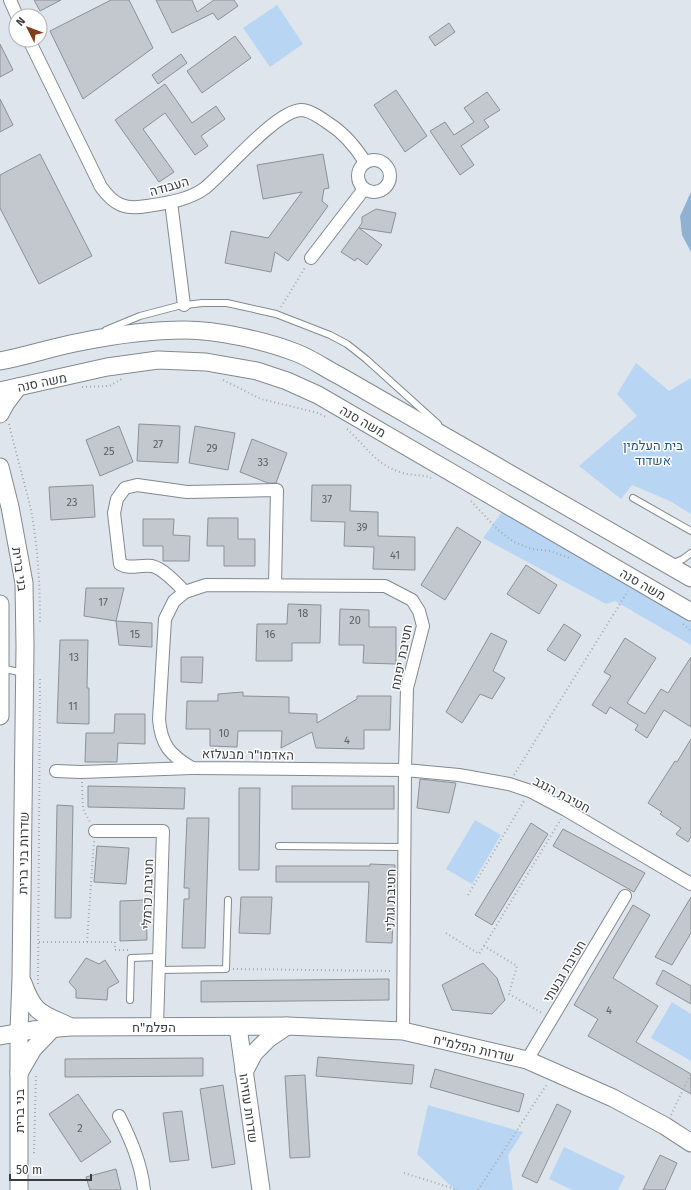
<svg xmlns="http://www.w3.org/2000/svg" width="691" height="1190" viewBox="0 0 691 1190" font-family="'Fira Sans',Heebo,sans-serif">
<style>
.green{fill:#b8d6f4}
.forest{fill:#90b1d2}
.building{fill:#c2c8ce;stroke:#8b9197}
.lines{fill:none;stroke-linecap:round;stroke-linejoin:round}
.lane-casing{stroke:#83898f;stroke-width:8}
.street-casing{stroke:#83898f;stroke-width:14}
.secondary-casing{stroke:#83898f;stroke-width:19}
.path{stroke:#a6aab0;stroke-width:2;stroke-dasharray:1 3;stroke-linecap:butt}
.lane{stroke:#fff;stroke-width:6}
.street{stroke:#fff;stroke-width:12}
.secondary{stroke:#fff;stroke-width:17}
.labels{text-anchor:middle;stroke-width:3;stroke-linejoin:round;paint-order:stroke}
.number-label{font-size:11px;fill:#5c5f63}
.street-label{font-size:13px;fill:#3a3c3f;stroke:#fff}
.park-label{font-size:13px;fill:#275784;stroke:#fff}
</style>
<rect width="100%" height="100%" fill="#dfe5ec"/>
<g class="green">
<polygon points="277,5 303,44 270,67 243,28"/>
<polygon points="636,363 669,391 691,378 691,514 670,501 632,485 621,499 579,466 637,416 617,394"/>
<polygon points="502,512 691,620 691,645 615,601 606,604 483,538"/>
<polygon points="475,820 501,835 472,884 446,869"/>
<polygon points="672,1002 691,1014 691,1061 651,1038"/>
<polygon points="428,1105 523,1132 508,1155 513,1190 455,1190 417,1154"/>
<polygon points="564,1147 625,1176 618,1190 572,1190 549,1179"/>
</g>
<polygon class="forest" points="691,192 691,252 682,235 680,216"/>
<g class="building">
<polygon points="34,0 61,0 40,11"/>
<polygon points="111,0 129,0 153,48 83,99 50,31"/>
<polygon points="156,0 192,0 197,12 214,0 234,0 238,6 218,20 213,13 172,33"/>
<polygon points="449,23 455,32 435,46 429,37"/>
<polygon points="235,36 251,58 202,93 187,71"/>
<polygon points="0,44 13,70 0,77"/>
<polygon points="181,54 187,63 158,84 152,75"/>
<polygon points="165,84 192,123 216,106 225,119 201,136 208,146 195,155 165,113 143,129 174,172 159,182 115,120"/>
<polygon points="396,90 427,136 405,152 374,105"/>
<polygon points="487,92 500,110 484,120 489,127 461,146 474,165 460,175 430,131 445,122 454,135 474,122 464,108"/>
<polygon points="0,99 13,125 0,132"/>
<polygon points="40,154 92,256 39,284 0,208 0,175"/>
<polygon points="323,154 329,188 324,189 322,201 328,206 288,261 275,252 271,272 225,263 231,231 268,238 302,192 263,199 257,165"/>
<polygon points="376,209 396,213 391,233 359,228 382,245 367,265 357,258 355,261 341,252 362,223 362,217"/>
<polygon points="139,424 180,426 178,463 137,461"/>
<polygon points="119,426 133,462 100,476 86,440"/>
<polygon points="195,426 235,433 228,470 189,463"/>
<polygon points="252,439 287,453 276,483 268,483 240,472"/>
<polygon points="93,485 95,517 51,520 49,487"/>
<polygon points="312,485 351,485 350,511 378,512 378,536 415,537 415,570 373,569 374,547 344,546 345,522 311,521"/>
<polygon points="208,518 238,518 238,539 255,539 255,566 224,566 224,546 207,546"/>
<polygon points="143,519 174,519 173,535 190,536 189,561 163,561 163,546 143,546"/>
<polygon points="457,527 481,542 445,600 421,585"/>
<polygon points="526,565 557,585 539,614 507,594"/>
<polygon points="86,588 124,588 116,621 84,616"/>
<polygon points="288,604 321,605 320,643 292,643 292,661 256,661 257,624 287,624"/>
<polygon points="340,609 369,610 369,627 396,627 396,664 363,663 364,645 339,645"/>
<polygon points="116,621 152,623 152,647 119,645"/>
<polygon points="564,624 581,635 565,661 547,650"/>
<polygon points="491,633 507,641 493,671 505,678 492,699 480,694 462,723 446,712"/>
<polygon points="625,638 656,658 627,703 645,714 661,689 668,693 691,657 691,727 664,710 647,738 635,730 638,725 610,707 606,714 592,705 611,676 604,672"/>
<polygon points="60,640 88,640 87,688 89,688 89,724 57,723"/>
<polygon points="181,657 203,657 202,683 181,682"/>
<polygon points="243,692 243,696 289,697 289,713 317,714 317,723 357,699 357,696 391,696 390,730 364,730 364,749 316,748 312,732 281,748 282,731 238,731 237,747 210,746 210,729 186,729 187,701 218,701 218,694"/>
<polygon points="115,714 145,714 145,744 118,743 117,762 85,762 86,733 114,733"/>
<polygon points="691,739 691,837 688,842 676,834 681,828 660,814 662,812 648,803 675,761 677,762"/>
<polygon points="420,779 456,783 449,813 417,808"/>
<polygon points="88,786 185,788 184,809 88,807"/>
<rect x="292" y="786" width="102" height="23"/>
<polygon points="239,788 260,788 259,870 239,870"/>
<polygon points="57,805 73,806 71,918 55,918"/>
<polygon points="187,818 209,818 205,948 182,948 184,899 189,899 189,888 184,888"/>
<polygon points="531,823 548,834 492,925 475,915"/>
<polygon points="563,829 645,873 634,892 553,846"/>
<polygon points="97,846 129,848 126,884 94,882"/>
<polygon points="370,864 395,865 392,943 366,942 369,882 276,882 276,866 370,866"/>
<polygon points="241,897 272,897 270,934 239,933"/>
<polygon points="691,897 691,933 672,965 655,957"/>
<polygon points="146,900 147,940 120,941 120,901"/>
<polygon points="633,905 650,915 613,978 658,1006 636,1042 691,1074 691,1094 588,1036 598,1019 574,1005"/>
<polygon points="86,958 99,964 105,960 119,982 108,988 107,1000 76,998 76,990 69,982"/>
<polygon points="483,963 497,978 505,1000 492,1014 452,1010 442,985"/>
<polygon points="663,970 691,986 691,1004 656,984"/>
<polygon points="389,979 389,1000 201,1002 201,981"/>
<polygon points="318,1057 414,1065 412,1084 316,1076"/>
<polygon points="203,1058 203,1076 65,1077 65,1059"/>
<polygon points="435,1069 524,1094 519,1112 430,1087"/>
<polygon points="305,1075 310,1157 290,1158 285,1076"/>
<polygon points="223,1085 235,1164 212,1168 200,1089"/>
<polygon points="78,1094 111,1142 81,1162 49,1114"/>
<polygon points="557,1104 571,1111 537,1183 522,1176"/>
<polygon points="182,1111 189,1160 170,1162 163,1113"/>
<polygon points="660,1155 677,1163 665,1190 643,1190"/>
<polygon points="116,1169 121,1190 90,1190 86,1177"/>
</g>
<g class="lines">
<defs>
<g id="lane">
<polyline points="106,330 140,316 178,306 202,303 227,303 276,314 330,335 347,344 366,359 438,424"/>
<polyline points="633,498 691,531"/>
<polyline points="672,564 683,559 691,553"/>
<polyline points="1,668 23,673"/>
<polyline points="279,846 405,847"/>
<polyline points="159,970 226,969 228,900"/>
<polyline points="130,1000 131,958 159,957"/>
</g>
<g id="street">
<polyline points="10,0 17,16"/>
<path d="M 29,40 L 101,187 C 114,205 125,210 147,206 C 167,203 189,200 205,188 C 226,171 276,111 301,110 C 310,110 321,118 328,123 C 344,133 355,146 365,162"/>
<circle cx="374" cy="176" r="16"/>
<polyline points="171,202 184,305"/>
<polyline points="311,258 364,189"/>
<path d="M 185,592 C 176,583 164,569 152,566 C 141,564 130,570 120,564 L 114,513 L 117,499 L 125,488 L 137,485 L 187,492 L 277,490 L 275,585"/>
<polyline points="56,771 81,772 192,768"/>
<polyline points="95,831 163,831 157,1026"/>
<path d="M 403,1031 L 405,770 L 407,688 L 423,626 L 419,611 L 412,600 L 385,586 L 206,585 L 185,592 L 174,601 L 165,619 L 159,719 C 161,745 170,755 192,768 L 405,770 L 459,775 L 509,784 L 530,791 L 566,810 L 691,884"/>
<polyline points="527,1060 625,896"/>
<path d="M 119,1116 C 131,1140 141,1163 144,1190"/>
</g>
<g id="secondary">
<path d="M 0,361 C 27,356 53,347 80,342 C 114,335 150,330 185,330 C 218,330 266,341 297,353 C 312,359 326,369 340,376 L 691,578"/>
<polyline points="0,391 107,367 158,360 206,362 257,371 287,381 318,395 691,612"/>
<polyline points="0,414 6,403 18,387"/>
<polyline points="0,467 10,507 24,583 25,646 21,978 19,1032 19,1190"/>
<polyline points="0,604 0,716"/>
<path d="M 23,983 C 34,1014 41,1013 69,1026"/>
<polyline points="238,1027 261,1190"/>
<polyline points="0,1036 33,1030 71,1027 287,1026 403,1031 527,1060 613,1098 665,1126 691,1143"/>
<polyline points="244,1072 254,1053 268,1039 287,1026"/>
<polyline points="19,1073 33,1049 54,1027"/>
</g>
</defs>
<use href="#lane" class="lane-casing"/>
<use href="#street" class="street-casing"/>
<use href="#secondary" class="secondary-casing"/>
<g class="path">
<polyline points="281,307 306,266"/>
<polyline points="223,380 261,399 318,413 326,417"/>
<polyline points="82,387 109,386 122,379"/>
<path d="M 9,424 C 16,453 24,481 31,510 C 38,547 40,585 40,622"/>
<path d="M 347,429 C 365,445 375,464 400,472 C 410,476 421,474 431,478"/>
<polyline points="471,501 498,530 514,542 532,549 551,551 569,558"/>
<polyline points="683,624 691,631"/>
<polyline points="514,775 628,591"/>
<polyline points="82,782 83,809 90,822"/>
<polyline points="468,895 524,801"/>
<polyline points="446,933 479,954 484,946 517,966 509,994 542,1013"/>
<polyline points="39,942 115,942 115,950 129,950"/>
<polyline points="87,942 94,841"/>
<polyline points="484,946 561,819"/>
<polyline points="233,969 392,971"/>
<polyline points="38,984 40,679"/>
<polyline points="671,1115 691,1073"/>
<polyline points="34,1153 36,1073"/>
<polyline points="404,1173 458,1190"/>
<polyline points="478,1190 547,1084"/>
</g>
<use href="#lane" class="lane"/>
<use href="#street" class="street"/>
<use href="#secondary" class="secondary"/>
</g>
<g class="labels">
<g class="number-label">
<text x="158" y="448">27</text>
<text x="212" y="452">29</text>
<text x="109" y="455">25</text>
<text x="263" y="466">33</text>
<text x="327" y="503">37</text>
<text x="72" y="506">23</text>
<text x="362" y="531">39</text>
<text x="395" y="559">41</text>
<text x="103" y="606">17</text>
<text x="303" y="617">18</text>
<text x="355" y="624">20</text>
<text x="135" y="638">15</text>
<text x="270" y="638">16</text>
<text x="74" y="661">13</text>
<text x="73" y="710">11</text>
<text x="224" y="737">10</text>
<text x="347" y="744">4</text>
<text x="609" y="1014">4</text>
<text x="80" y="1132">2</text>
</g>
<g class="street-label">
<text transform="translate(169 186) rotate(-16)" y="5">העבודה</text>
<text transform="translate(42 382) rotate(-12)" y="5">משה סנה</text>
<text transform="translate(363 421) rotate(30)" y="5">משה סנה</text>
<text transform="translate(20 569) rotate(82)" y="5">בני ברית</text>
<text transform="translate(643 584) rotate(30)" y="5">משה סנה</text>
<text transform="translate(401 657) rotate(-79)" y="5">חטיבת יפתח</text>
<text transform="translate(248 754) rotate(1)" y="5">האדמו"ר מבעלזא</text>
<text transform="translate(562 794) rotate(28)" y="5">חטיבת הנגב</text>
<text transform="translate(23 853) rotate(-89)" y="5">שדרות בני ברית</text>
<text transform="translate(147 894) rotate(-88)" y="5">חטיבת כרמלי</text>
<text transform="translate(390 900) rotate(-89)" y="5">חטיבת גולני</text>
<text transform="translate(564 971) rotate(-59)" y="5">חטיבת גבעתי</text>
<text x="154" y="1032">הפלמ"ח</text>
<text transform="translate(474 1048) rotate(13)" y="5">שדרות הפלמ"ח</text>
<text transform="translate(249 1108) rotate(82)" y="5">שדרות עוזיהו</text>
<text transform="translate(19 1111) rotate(-90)" y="5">בני ברית</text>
</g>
<g class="park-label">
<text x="653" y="450">בית העלמין<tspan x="653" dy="15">אשדוד</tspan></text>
</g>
</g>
<g transform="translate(28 28) rotate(312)"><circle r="19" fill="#ffffff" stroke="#b0b1b2"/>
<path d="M0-3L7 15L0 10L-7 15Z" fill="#853e1c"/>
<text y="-6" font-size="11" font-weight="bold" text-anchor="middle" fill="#3a3c3f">N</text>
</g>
<path d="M10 1174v6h81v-6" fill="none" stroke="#3a3c3f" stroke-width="2"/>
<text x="16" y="1174" font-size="12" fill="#3a3c3f" stroke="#ffffff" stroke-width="3" paint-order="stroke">50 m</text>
</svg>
